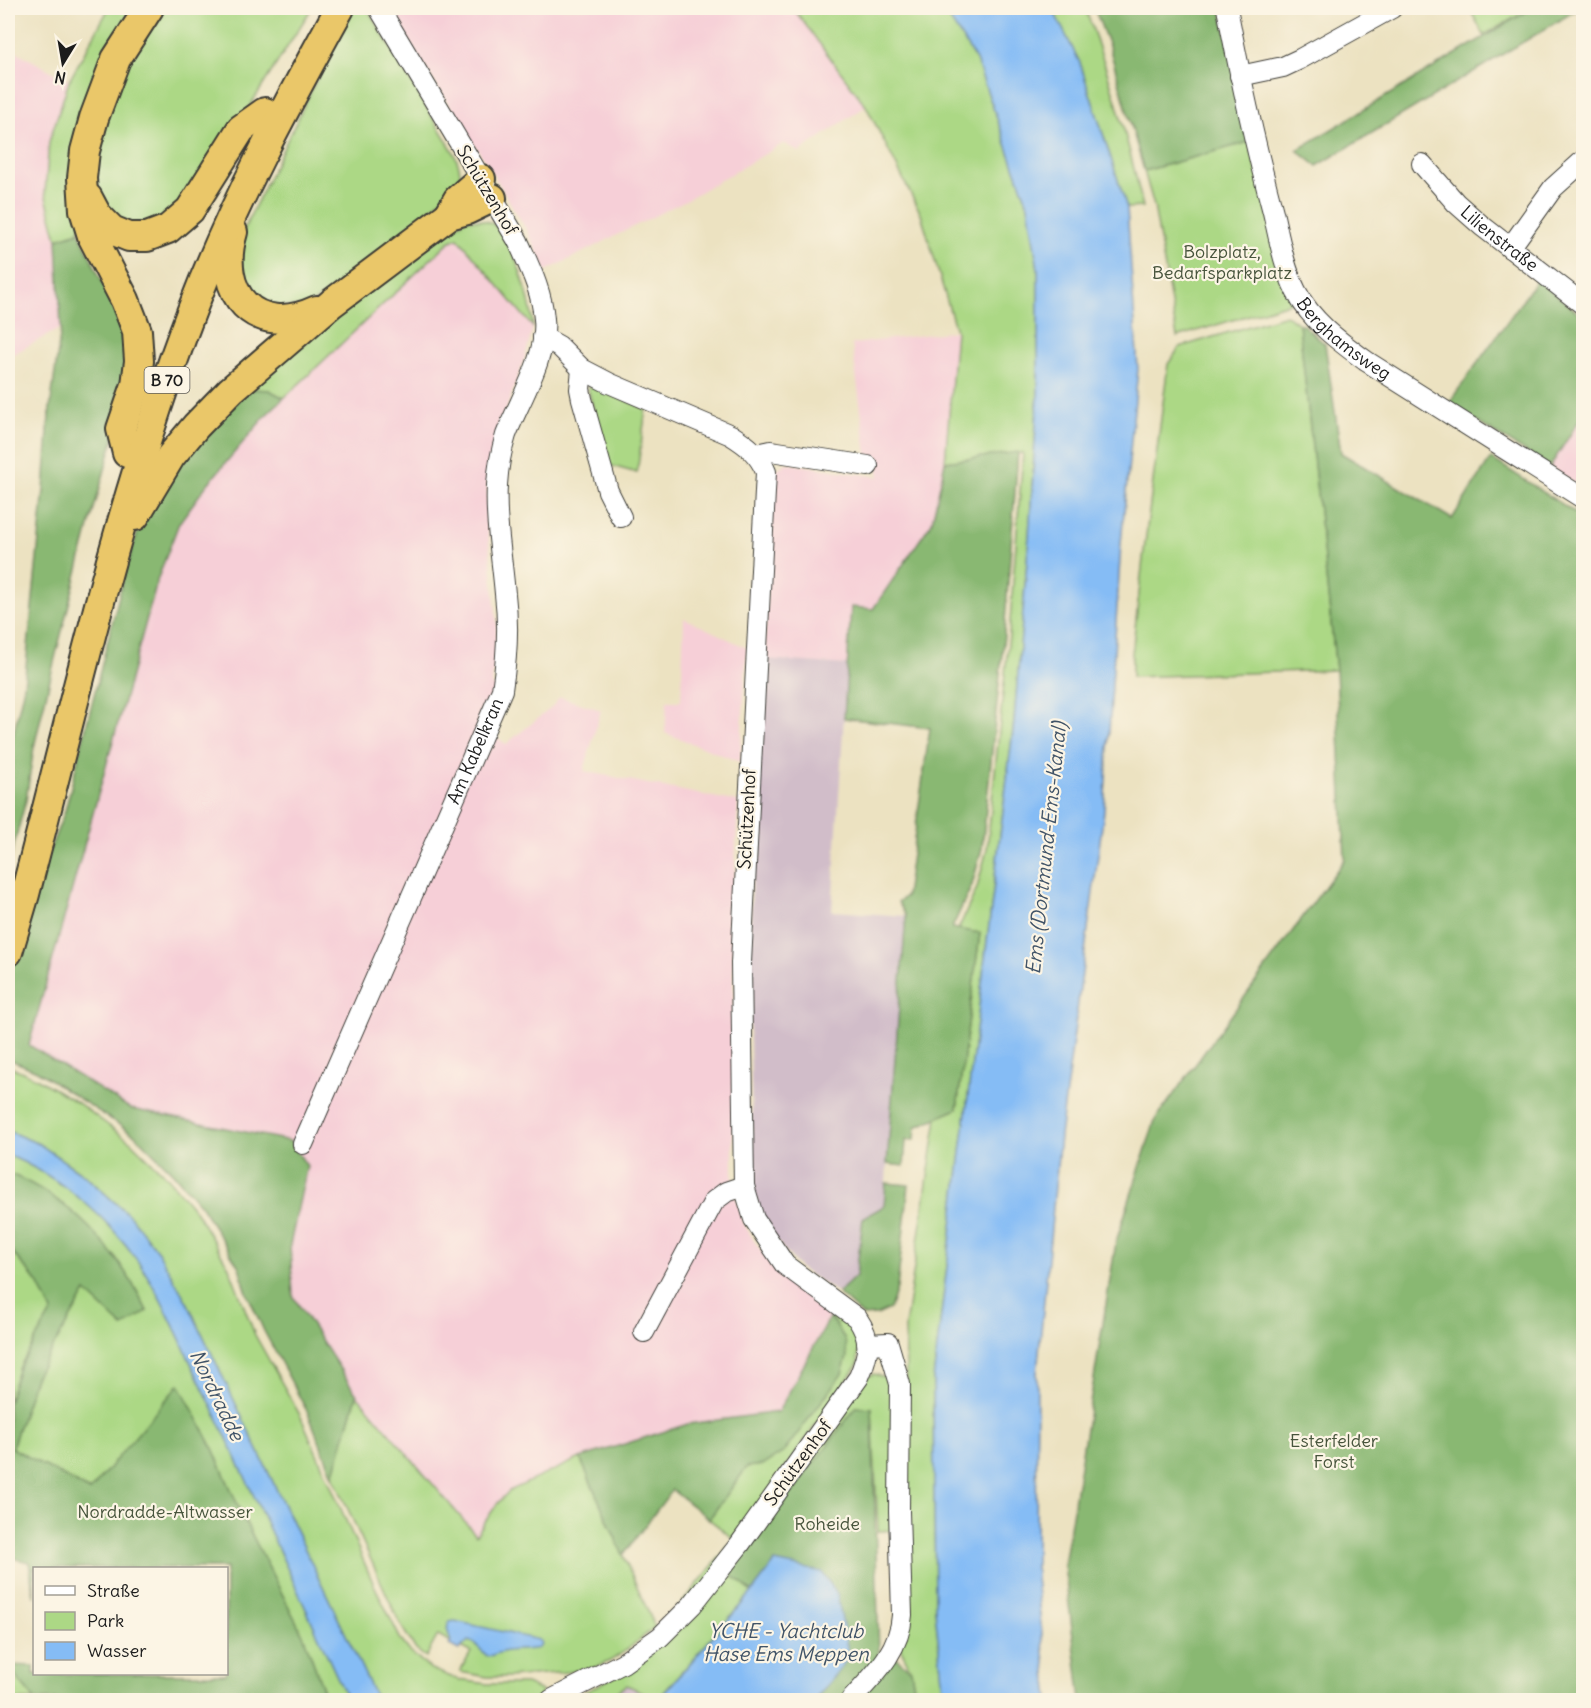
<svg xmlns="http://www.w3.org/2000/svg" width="1591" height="1708" viewBox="0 0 1591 1708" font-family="Delius,sans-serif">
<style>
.built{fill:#f6cfd7}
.industrial{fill:#d1bdc9}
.green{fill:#acd885;stroke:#647a50;stroke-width:1.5}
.forest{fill:#89b872;stroke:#526a47;stroke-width:1.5}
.water{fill:#85bcf5;stroke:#506c88;stroke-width:1.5}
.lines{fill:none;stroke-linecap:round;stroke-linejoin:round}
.minor-casing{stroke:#3b3a35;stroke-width:22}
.highway-casing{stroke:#3b3a35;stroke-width:32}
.minor{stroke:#fff;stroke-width:20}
.highway{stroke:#eac769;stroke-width:28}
.labels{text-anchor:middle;stroke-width:4.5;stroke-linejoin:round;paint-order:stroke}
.shield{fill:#fcf5e5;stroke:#5f5d58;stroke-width:1.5}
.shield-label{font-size:16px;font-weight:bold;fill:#1c1c1c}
.street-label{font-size:18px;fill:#1c1c1c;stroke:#fcf5e5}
.park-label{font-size:18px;fill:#47543c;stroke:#fcf5e5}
.water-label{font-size:20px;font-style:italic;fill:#415468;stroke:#fcf5e5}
</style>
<rect width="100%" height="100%" fill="#fcf5e5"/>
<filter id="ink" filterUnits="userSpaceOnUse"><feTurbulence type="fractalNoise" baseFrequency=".0167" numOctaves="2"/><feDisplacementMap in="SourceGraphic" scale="12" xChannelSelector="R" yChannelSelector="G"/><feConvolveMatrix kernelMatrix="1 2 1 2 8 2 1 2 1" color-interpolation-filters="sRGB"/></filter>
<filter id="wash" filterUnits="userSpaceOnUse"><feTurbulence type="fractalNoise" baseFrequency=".008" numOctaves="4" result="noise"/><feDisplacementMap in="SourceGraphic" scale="24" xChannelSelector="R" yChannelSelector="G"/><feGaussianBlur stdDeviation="1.35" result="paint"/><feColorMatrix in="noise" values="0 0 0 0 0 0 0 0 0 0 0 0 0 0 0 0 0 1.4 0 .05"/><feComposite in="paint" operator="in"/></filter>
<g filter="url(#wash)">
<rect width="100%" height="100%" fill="#ece2c1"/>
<g class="built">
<polygon points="387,8 793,8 866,106 799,152 784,143 686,200 546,271 527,231 492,172"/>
<polygon points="8,47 69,81 49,142 45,193 57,239 61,328 8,357"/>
<polygon points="458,238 533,327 525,357 493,446 488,466 487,521 497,624 496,655 491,685 502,690 491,733 506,744 551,708 560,697 601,710 584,771 738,802 733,909 733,1187 744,1224 756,1244 777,1272 804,1293 834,1309 778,1413 688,1424 580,1458 496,1505 476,1535 357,1395 293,1296 290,1245 307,1166 290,1141 131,1109 29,1045 158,578 179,523 206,486 267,413 449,242"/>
<polygon points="956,331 945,462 932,522 873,609 851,608 847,665 764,659 772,473 786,463 879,477 878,457 867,455 852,344"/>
<polygon points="1583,414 1583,489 1550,467"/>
<polygon points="684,618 747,648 740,762 665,733 667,701 681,701"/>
</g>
<g class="industrial">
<polygon points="764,659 847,665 832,911 906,916 884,1206 863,1218 856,1276 838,1293 801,1269 767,1230 754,1196 748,963"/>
<polygon points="627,1685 658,1699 658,1700 605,1700"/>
</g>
<g class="green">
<polygon points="109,8 139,8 132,16 79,232 57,239 45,193 49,142 69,81"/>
<polygon points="159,8 312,8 241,120 185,202 161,224 117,223 94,185 93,169 115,82"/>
<path d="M 354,8 L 367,8 L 453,151 C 460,167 464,174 453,190 L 336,287 L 306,307 L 259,306 L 239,284 L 242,233 L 334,44 Z"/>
<polygon points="793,8 943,8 976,60 1028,205 1038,269 1038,392 1029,536 1014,721 933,1380 935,1609 944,1700 916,1700 911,1670 897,1641 906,1365 905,1327 937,1118 957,1109 980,933 958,930 977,888 987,849 1009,635 1023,453 945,462 956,331 921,214 866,106"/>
<path d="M 1052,8 L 1085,8 C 1109,72 1128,140 1143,207 L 1127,208 L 1080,63 Z"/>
<polygon points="1469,8 1532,8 1484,35"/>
<polygon points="1249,142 1292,302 1177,337 1154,206 1144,171"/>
<path d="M 466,219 C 475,220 485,219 493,224 C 513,236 532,304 533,327 L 458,238 L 449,242 L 284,398 L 269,390 L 251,389 L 358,296 Z"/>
<polygon points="1286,315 1299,324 1336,670 1132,677 1132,654 1143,559 1168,364 1180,347"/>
<polygon points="590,386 594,386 646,409 637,473 608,465 588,389"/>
<polygon points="8,1061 10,1063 9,1066 36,1078 78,1103 131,1142 168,1178 196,1212 229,1267 255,1335 301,1417 374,1585 401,1640 411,1653 431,1669 459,1680 487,1684 526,1684 542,1691 541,1698 538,1700 377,1700 188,1304 158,1252 130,1216 86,1176 39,1144 8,1131"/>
<path d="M 8,1155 C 53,1174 95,1206 126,1245 C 158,1285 178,1337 201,1384 C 252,1489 299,1595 348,1700 L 327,1700 L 304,1637 L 243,1517 L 211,1444 L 179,1385 L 90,1491 L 12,1448 L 35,1377 L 86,1291 L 147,1311 L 137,1291 L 115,1256 L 8,1173 Z"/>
<polygon points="8,1247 38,1283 52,1311 18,1370 8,1403"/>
<polygon points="834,1309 859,1333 858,1364 735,1540 709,1519 747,1467 763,1465 845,1339 830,1317"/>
<polygon points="874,1374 888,1378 892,1384 897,1530 878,1531 872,1408 730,1573 752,1592 658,1699 627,1685 605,1700 570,1700 627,1670 868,1376"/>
<polygon points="357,1395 476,1535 497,1504 509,1491 580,1458 655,1627 628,1649 610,1661 593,1668 569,1672 508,1677 487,1677 460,1672 471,1652 438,1635 426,1657 416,1650 400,1624 333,1476"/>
<polygon points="8,1667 35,1700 8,1700"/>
</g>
<g class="forest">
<polygon points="1094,8 1221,8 1249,142 1144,171 1109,46"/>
<polygon points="1532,8 1580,8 1317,166 1297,150"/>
<polygon points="79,232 128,338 122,409 90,523 55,658 34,747 26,800 8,867 8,759 24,686 44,490 49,416 61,328 57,239"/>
<polygon points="1537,280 1583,316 1583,414 1550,467 1448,404"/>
<polygon points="1299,324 1302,324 1325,344 1341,453 1452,519 1491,458 1583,518 1583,1700 1081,1700 1064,1565 1116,1242 1155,1120 1345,859 1336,670"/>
<polygon points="251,389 269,390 284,398 267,414 206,486 179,523 158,578 29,1045 131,1109 290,1141 307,1166 290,1245 293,1296 357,1395 333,1476 308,1413 264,1331 247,1293 239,1267 201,1206 173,1173 135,1135 37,1071 11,1060 10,1063 8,1061 8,975 48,854 65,811 126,568 139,528 196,437"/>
<polygon points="1018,452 1004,635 982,848 972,885 952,928 980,933 957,1109 916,1127 915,1140 906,1140 904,1166 887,1164 906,916 898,902 906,896 930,728 844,718 851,607 873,609 932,522 945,462"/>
<path d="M 8,1173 C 71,1198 118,1250 147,1311 L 123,1327 L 86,1292 L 35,1377 L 12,1448 L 90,1491 L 179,1384 L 211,1444 L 243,1517 L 304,1637 L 327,1700 L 35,1700 L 8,1667 L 8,1665 L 34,1666 L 34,1674 L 226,1674 L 226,1568 L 34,1568 L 34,1597 L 29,1562 L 8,1557 L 8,1403 L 18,1370 L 52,1311 L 38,1283 L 8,1247 Z"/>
<polygon points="886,1183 909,1185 897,1288 890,1309 877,1315 863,1316 838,1293 856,1276 863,1218 884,1206"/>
<polygon points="830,1317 845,1339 847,1357 842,1374 784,1452 763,1465 747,1467 709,1519 672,1490 623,1555 580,1458 688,1424 778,1412"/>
<polygon points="856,1407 872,1408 879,1657 890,1653 911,1670 916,1700 815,1700 849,1657 775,1562 752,1592 730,1574"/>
</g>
<g class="water">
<polygon points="943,9 1052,8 1080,63 1127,208 1138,369 1121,543 1104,811 1060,1136 1037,1373 1036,1577 1049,1700 944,1700 935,1609 933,1380 1014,722 1029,536 1038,392 1038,269 1028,205 976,60"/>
<path d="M 8,1131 L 39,1144 L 85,1176 L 130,1216 L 158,1252 L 188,1304 L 377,1700 L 348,1700 C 299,1595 252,1489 201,1384 C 178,1337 158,1285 126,1245 C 95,1206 53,1174 8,1155 Z"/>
<polygon points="775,1562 822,1572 837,1594 849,1657 815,1700 658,1700 752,1592"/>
<path d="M 455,1621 L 539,1640 L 541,1643 L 539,1648 C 519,1652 509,1647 488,1657 L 474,1643 L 468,1641 L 459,1650 L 449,1645 L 451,1641 L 447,1629 L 449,1622 Z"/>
</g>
</g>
<g filter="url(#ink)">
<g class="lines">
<defs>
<g id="minor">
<path id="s1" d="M 1227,8 C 1240,76 1255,145 1273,212 C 1279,238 1284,267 1296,291 C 1311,321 1340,342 1366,361 L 1584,499"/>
<polyline points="1240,76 1283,67 1300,59 1392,8"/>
<path id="s2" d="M 1422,164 L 1456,203 L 1482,226 L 1584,305"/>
<polyline points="1510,248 1553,188 1584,160"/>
<path d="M 543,337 L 559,346 L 582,369 L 609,383 L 731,435 C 747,445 759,454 766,472 L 741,963 L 744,1186 L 754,1219 L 785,1265 L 857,1318 C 872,1340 869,1353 859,1377 L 740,1544 L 692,1605 L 660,1637 L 623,1663 L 551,1700"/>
<polyline points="582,369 580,389 582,399 608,491 621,517"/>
<polyline points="757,454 771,451 868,466"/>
<path id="s3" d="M 303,1144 L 502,690 C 507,658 509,626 505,594 C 502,558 495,521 497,485 C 498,468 501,451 506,435 C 519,401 548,356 544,319 C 542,291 529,266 518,241 L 379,8"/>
<polyline points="644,1332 714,1201 726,1192 744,1186"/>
<path d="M 851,1700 C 873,1676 900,1651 902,1615 L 899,1511 L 900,1384 L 888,1343 L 868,1344"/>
</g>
<g id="highway">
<polyline points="88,198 97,215 112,230 129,237 147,237 168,229 190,210 241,129 265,112"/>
<polyline points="450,213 458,199 481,179"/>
<path d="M 233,232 C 215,293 255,339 317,310"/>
<polyline points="127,453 121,429 136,385 139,361 137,331 125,300 92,236 84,210 82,178 85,151 94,118 116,59 149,8"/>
<polyline points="135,516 171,456 196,426 231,390 332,303 449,215 467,210 492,198"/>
<path d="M 8,952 L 25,894 C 76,699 119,500 192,310 C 232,205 286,106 340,8"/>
</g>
</defs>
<use href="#minor" class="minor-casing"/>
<use href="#highway" class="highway-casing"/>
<use href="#minor" class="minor"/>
<use href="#highway" class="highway"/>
</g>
</g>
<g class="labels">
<rect class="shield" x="144.5" y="367" width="45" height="26" rx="4.5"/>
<g class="shield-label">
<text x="167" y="386">B 70</text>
</g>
<g class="street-label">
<text transform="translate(487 190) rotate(59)" y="6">Schützenhof</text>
<text dy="6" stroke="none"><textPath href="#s2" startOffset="108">Lilienstraße</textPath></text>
<text dy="6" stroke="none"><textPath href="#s1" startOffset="360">Berghamsweg</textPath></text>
<text dy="6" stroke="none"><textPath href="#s3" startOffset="429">Am Kabelkran</textPath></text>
<text transform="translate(747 819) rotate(-87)" y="6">Schützenhof</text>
<text transform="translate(798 1463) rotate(-54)" y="6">Schützenhof</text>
</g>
<g class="park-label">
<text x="1222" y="258">Bolzplatz,<tspan x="1222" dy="21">Bedarfsparkplatz</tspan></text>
<text x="1334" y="1447">Esterfelder<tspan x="1334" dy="21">Forst</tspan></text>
<text x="165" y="1518">Nordradde-Altwasser</text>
<text x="827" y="1530">Roheide</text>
</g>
<g class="water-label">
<text transform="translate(1046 848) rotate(-84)" y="7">Ems (Dortmund-Ems-Kanal)</text>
<text transform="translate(217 1395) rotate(64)" y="7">Nordradde</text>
<text x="786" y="1638">YCHE - Yachtclub<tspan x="786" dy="23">Hase Ems Meppen</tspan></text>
</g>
</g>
<rect width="1591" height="1708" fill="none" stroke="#fcf5e5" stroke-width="30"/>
<rect x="33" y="1567" width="195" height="108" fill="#fcf5e5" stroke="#a29e95" stroke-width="1.5"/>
<rect x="45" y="1586" width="30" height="9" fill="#ffffff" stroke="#a29e95" stroke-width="1.5"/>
<text x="87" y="1597" font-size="18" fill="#1c1c1c">Straße</text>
<rect x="45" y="1612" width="30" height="18" fill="#acd885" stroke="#a29e95" stroke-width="1.5"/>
<text x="87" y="1627" font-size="18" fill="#1c1c1c">Park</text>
<rect x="45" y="1642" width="30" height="18" fill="#85bcf5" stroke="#a29e95" stroke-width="1.5"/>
<text x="87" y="1657" font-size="18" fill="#1c1c1c">Wasser</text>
<g transform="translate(63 63) rotate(191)" stroke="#fcf5e5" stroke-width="4.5" paint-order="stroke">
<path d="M0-4.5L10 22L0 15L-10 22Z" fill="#1c1c1c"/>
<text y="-9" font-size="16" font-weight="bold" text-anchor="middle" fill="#1c1c1c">N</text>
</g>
</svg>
